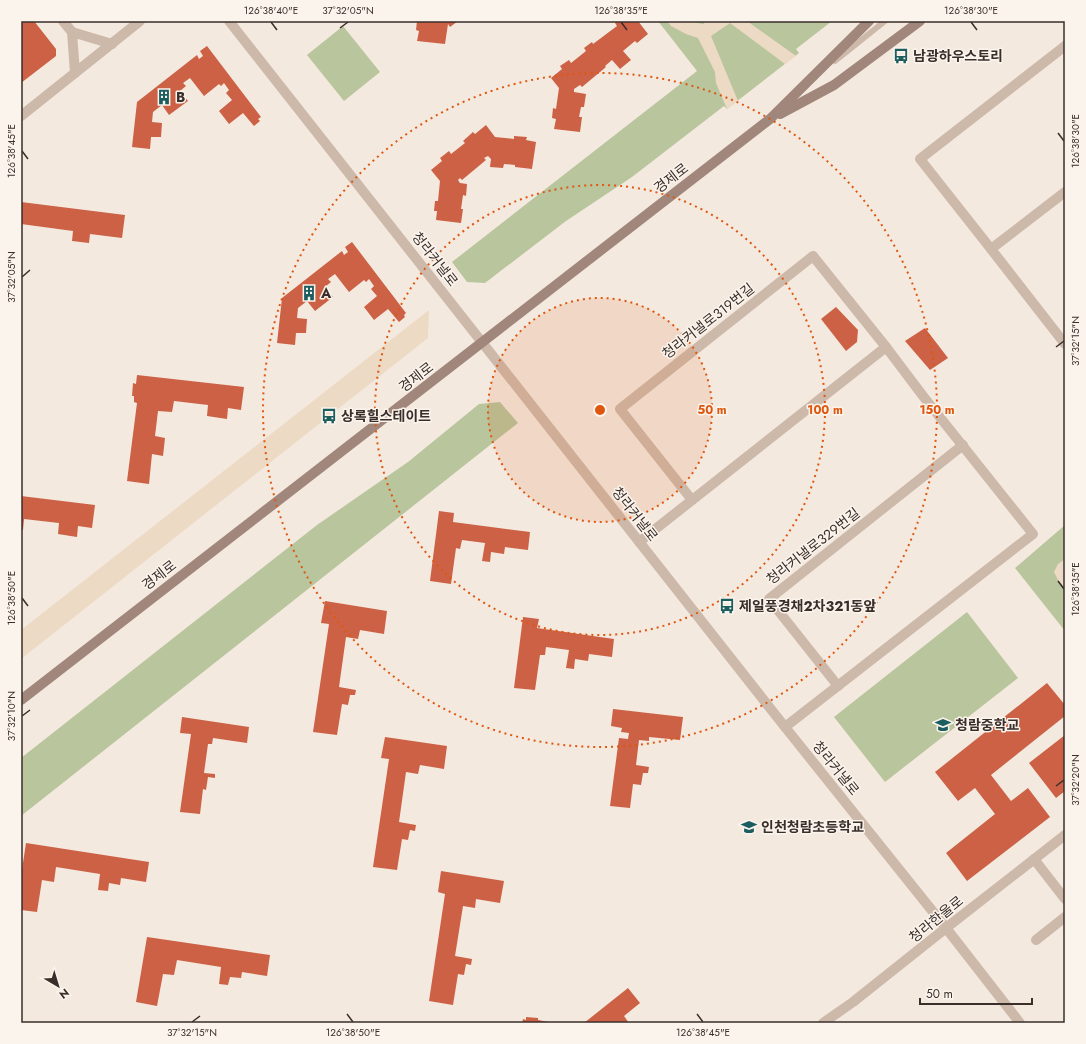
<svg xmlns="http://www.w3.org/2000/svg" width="1086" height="1044" viewBox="0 0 1086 1044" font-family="Jost,'Noto Sans KR',sans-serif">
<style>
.green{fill:#b9c59d}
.plaza{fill:#eddac5}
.building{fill:#cc6145}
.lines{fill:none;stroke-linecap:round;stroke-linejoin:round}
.service{stroke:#cdb9aa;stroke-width:6}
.minor{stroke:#cdb9aa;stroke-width:10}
.secondary{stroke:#a1877b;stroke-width:10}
.ticks{fill:none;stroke:#3a2e2a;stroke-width:1.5}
.ring{fill:none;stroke:#df570e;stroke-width:2;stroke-dasharray:2 4}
.labels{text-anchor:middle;stroke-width:3;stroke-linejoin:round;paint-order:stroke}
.poi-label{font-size:14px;font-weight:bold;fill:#3a2e2a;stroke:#fbf4ec;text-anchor:start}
.street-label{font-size:14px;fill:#3a2e2a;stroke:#fbf4ec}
.centre{fill:#df570e;stroke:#fbf4ec;stroke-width:2}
.ring-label{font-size:12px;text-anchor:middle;font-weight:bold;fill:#df570e;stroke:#fbf4ec;stroke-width:3;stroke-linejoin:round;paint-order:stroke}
.neatline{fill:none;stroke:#3a2e2a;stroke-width:1.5}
.ticks-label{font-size:10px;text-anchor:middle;fill:#3a2e2a}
</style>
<rect width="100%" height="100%" fill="#f4e9df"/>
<g class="green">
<polygon points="658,21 832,21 796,49 799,53 727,109 724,106 632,177 566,221 485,283 467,282 452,262 697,71"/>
<polygon points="343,26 380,72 344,101 307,55"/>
<polygon points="500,402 518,423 21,816 21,758 317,525 408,462 479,404"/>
<polygon points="1065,525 1065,631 1015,568"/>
<polygon points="967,612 1018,678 885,782 834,717"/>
</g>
<g class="plaza">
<polygon points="667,21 687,21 703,24 707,21 748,21 751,24 796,56 785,64 730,23 711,36 738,101 727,109 716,83 715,72 698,38 686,34 671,26"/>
<polygon points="429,310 428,338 21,659 21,630"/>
<polygon points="1065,559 1065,588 1058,580 1054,572 1058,564"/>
</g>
<g class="building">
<polygon points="21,21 34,21 56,49 56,56 21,83"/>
<polygon points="417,21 458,21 450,27 448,24 445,44 417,41 419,31 416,30"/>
<polygon points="618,21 638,21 648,34 637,43 635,41 623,51 631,60 620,69 612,60 605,66 606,67 582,87 580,85 574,89 574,92 586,94 584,107 581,107 579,117 582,117 580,132 554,129 556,119 552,118 553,108 556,109 559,88 551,78 562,69 560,66 569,60 571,63 586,51 584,48 592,42 593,44 617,26 615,23"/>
<polygon points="207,46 261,117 258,119 260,121 254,126 243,113 229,124 219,111 232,100 226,93 229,90 224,83 221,86 219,84 204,96 190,78 183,83 186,86 180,91 188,101 169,115 162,105 153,112 152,122 162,123 161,137 151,137 150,149 132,147 137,102 197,55 199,59 203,56 200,51"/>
<polygon points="486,125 495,137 514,139 514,136 527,137 526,140 536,142 532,169 515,167 515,165 504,164 503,168 490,167 491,159 488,156 484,158 486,160 462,180 460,178 458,180 460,183 467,184 466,196 463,195 461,209 463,209 461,223 436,220 437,211 434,211 435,201 438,201 440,181 431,170 442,161 440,158 449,151 451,154 465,143 463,141 473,132 475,134"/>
<polygon points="21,202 125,215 122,238 90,234 89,243 72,241 73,231 21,224"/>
<polygon points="352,242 406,313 404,315 405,317 399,322 388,309 374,320 364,307 377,296 371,289 374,286 369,279 366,282 364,280 349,292 335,274 328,279 331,282 325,287 333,297 315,311 307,301 298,308 297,318 307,319 306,333 296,333 295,345 277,343 282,298 342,251 344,255 348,252 345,247"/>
<polygon points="836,307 858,330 857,342 846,351 821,319"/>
<polygon points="925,328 948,358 930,370 905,341"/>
<polygon points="137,375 244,387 241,410 228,408 227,419 207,416 208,405 174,401 172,412 158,411 155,436 165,438 163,456 152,454 149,484 127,481 137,403 134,402 134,396 132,396 133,383 136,384"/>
<polygon points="21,496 95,505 92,528 78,526 77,537 58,534 59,523 24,519 23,530 21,530"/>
<polygon points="439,511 454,513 453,522 530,532 528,550 505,547 504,554 491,552 490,562 482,561 485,543 462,540 460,549 456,548 451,584 430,581"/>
<polygon points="325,601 387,611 384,634 360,630 358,639 346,637 339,687 356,690 355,695 350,695 348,705 342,704 337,735 313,732 329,624 321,623"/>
<polygon points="523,617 539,619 537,628 614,639 612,657 589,654 588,661 575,659 574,669 566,668 569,650 546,647 545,655 540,655 535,690 514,688"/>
<polygon points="1047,683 1065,705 1065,716 991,775 1011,801 1028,788 1050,817 967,881 946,853 995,814 975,788 958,801 935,772"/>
<polygon points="613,709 683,717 680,740 649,737 649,741 639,740 636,765 649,767 648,773 643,773 641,785 633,784 630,808 610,806 619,738 628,739 629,733 621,732 622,728 611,726"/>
<polygon points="182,717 249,727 247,743 213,738 212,744 208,744 204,773 215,774 215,778 208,777 206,790 203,789 200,814 180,812 191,734 180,733"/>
<polygon points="1065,735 1065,791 1056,798 1029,763"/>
<polygon points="385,737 447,746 444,769 420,765 418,774 406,772 399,822 416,825 415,831 410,830 408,840 402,839 397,870 373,867 389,759 381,758"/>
<polygon points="26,843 149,862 146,882 121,878 120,885 109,883 108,891 98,890 100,874 56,867 54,882 42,880 37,912 21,910 21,876"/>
<polygon points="441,871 504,881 500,903 476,899 475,908 463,906 455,956 472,959 471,965 466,964 464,975 458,974 453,1005 429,1001 445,894 438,892"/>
<polygon points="147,937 270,955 267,976 242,972 241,978 230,977 228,985 219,984 221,967 177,960 174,975 163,974 157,1006 136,1002"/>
<polygon points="628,988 640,1003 624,1016 629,1023 584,1023"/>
<polygon points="526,1017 538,1018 538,1020 549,1022 549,1023 522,1023 523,1019 526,1020"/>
</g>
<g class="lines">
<polyline class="service" points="835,61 885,21"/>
<g class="minor">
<polyline points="63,21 72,32"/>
<polyline points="229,21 785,727 946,928 1020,1023"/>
<polyline points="75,73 72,32 112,44"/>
<polyline points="21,116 140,21"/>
<polyline points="1065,192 991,249 1065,344"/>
<polyline points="991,249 920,159 1065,46"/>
<polyline points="692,500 620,409 813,256 886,347"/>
<polyline points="639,542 886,347 923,396 1033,534 785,727"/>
<polyline points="838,686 769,599 963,445"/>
<polyline points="1034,859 1065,899"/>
<polyline points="1036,940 1065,917"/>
<polyline points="823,1023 853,1002 946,928 1065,835"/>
</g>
<g class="secondary">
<polyline points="780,114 834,85 920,21"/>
<polyline points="21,700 770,119 869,21"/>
</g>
</g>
<path class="ticks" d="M 271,22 L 277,30M 621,22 L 627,30M 971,22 L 977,30M 340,28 L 348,22M 1058,133 L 1064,141M 22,151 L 28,159M 22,277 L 30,270M 1056,347 L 1064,341M 1058,581 L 1064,589M 22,598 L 28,606M 22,716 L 30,710M 1056,786 L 1064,780M 347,1014 L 353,1022M 697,1014 L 703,1022M 192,1022 L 200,1016"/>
<circle cx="600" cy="410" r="112" fill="#df570e" fill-opacity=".12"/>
<g class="ring">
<circle cx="600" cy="410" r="112"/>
<circle cx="600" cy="410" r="225"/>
<circle cx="600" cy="410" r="337"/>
</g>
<defs>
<symbol id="bus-bare" viewBox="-9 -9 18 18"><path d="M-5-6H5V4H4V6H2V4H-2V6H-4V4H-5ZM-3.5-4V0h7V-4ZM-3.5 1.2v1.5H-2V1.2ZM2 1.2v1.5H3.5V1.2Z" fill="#1c5d5f" stroke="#fbf4ec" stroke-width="2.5" paint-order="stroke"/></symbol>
<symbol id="building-bare" viewBox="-9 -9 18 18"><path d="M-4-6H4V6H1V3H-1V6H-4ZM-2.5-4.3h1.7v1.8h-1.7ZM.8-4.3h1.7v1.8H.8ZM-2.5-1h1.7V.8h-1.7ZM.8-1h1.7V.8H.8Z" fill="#1c5d5f" stroke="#fbf4ec" stroke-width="2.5" paint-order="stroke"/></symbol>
<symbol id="school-bare" viewBox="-9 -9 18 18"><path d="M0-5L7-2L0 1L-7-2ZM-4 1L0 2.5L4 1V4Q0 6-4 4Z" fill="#1c5d5f" stroke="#fbf4ec" stroke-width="2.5" paint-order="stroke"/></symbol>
</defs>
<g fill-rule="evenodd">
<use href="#bus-bare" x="890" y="45" width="22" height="22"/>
<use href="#building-bare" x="153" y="86" width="22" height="22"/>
<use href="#building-bare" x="298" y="282" width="22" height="22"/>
<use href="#bus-bare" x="318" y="405" width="22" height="22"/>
<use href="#bus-bare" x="716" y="595" width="22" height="22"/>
<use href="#school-bare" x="932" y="714" width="22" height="22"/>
<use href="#school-bare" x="738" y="816" width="22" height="22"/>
</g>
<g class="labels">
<g class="poi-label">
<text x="913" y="61">남광하우스토리</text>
<text x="176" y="102">B</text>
<text x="321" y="298">A</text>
<text x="341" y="421">상록힐스테이트</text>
<text x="739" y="611">제일풍경채2차321동앞</text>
<text x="955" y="730">청람중학교</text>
<text x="761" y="832">인천청람초등학교</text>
</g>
<g class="street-label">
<text transform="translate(671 178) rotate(-38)" y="5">경제로</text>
<text transform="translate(435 259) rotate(52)" y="5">청라커낼로</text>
<text transform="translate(708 321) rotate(-38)" y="5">청라커낼로319번길</text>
<text transform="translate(416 377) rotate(-38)" y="5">경제로</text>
<text transform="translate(635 514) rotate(52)" y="5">청라커낼로</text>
<text transform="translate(813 546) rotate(-38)" y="5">청라커낼로329번길</text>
<text transform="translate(159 575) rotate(-38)" y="5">경제로</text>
<text transform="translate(836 768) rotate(51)" y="5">청라커낼로</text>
<text transform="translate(936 919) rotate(-39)" y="5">청라한울로</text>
</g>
</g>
<circle cx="600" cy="410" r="6" class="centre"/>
<g class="ring-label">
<text x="712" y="414">50 m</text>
<text x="825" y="414">100 m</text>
<text x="937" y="414">150 m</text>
</g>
<rect width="1086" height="1044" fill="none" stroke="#fbf4ec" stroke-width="44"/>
<g transform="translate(58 986) rotate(142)" stroke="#fbf4ec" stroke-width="3" paint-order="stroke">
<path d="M0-3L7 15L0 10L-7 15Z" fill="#3a2e2a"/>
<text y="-6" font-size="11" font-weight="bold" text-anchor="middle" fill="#3a2e2a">N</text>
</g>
<path d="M920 998v6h112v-6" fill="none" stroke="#3a2e2a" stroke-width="2"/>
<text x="926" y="998" font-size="12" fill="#3a2e2a" stroke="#fbf4ec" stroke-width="3" paint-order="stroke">50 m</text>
<rect x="22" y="22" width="1042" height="1000" class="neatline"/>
<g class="ticks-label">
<text x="271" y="14">126°38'40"E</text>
<text x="348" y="14">37°32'05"N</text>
<text x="621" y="14">126°38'35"E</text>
<text x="971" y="14">126°38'30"E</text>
<text transform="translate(1075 141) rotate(-90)" y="4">126°38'30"E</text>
<text transform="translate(11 151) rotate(-90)" y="4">126°38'45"E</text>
<text transform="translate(11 277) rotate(-90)" y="4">37°32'05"N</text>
<text transform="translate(1075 341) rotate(-90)" y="4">37°32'15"N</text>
<text transform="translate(1075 589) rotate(-90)" y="4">126°38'35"E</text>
<text transform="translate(11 598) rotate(-90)" y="4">126°38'50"E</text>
<text transform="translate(11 716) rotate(-90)" y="4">37°32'10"N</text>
<text transform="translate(1075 780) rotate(-90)" y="4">37°32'20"N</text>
<text x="192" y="1036">37°32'15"N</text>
<text x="353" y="1036">126°38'50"E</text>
<text x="703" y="1036">126°38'45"E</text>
</g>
</svg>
